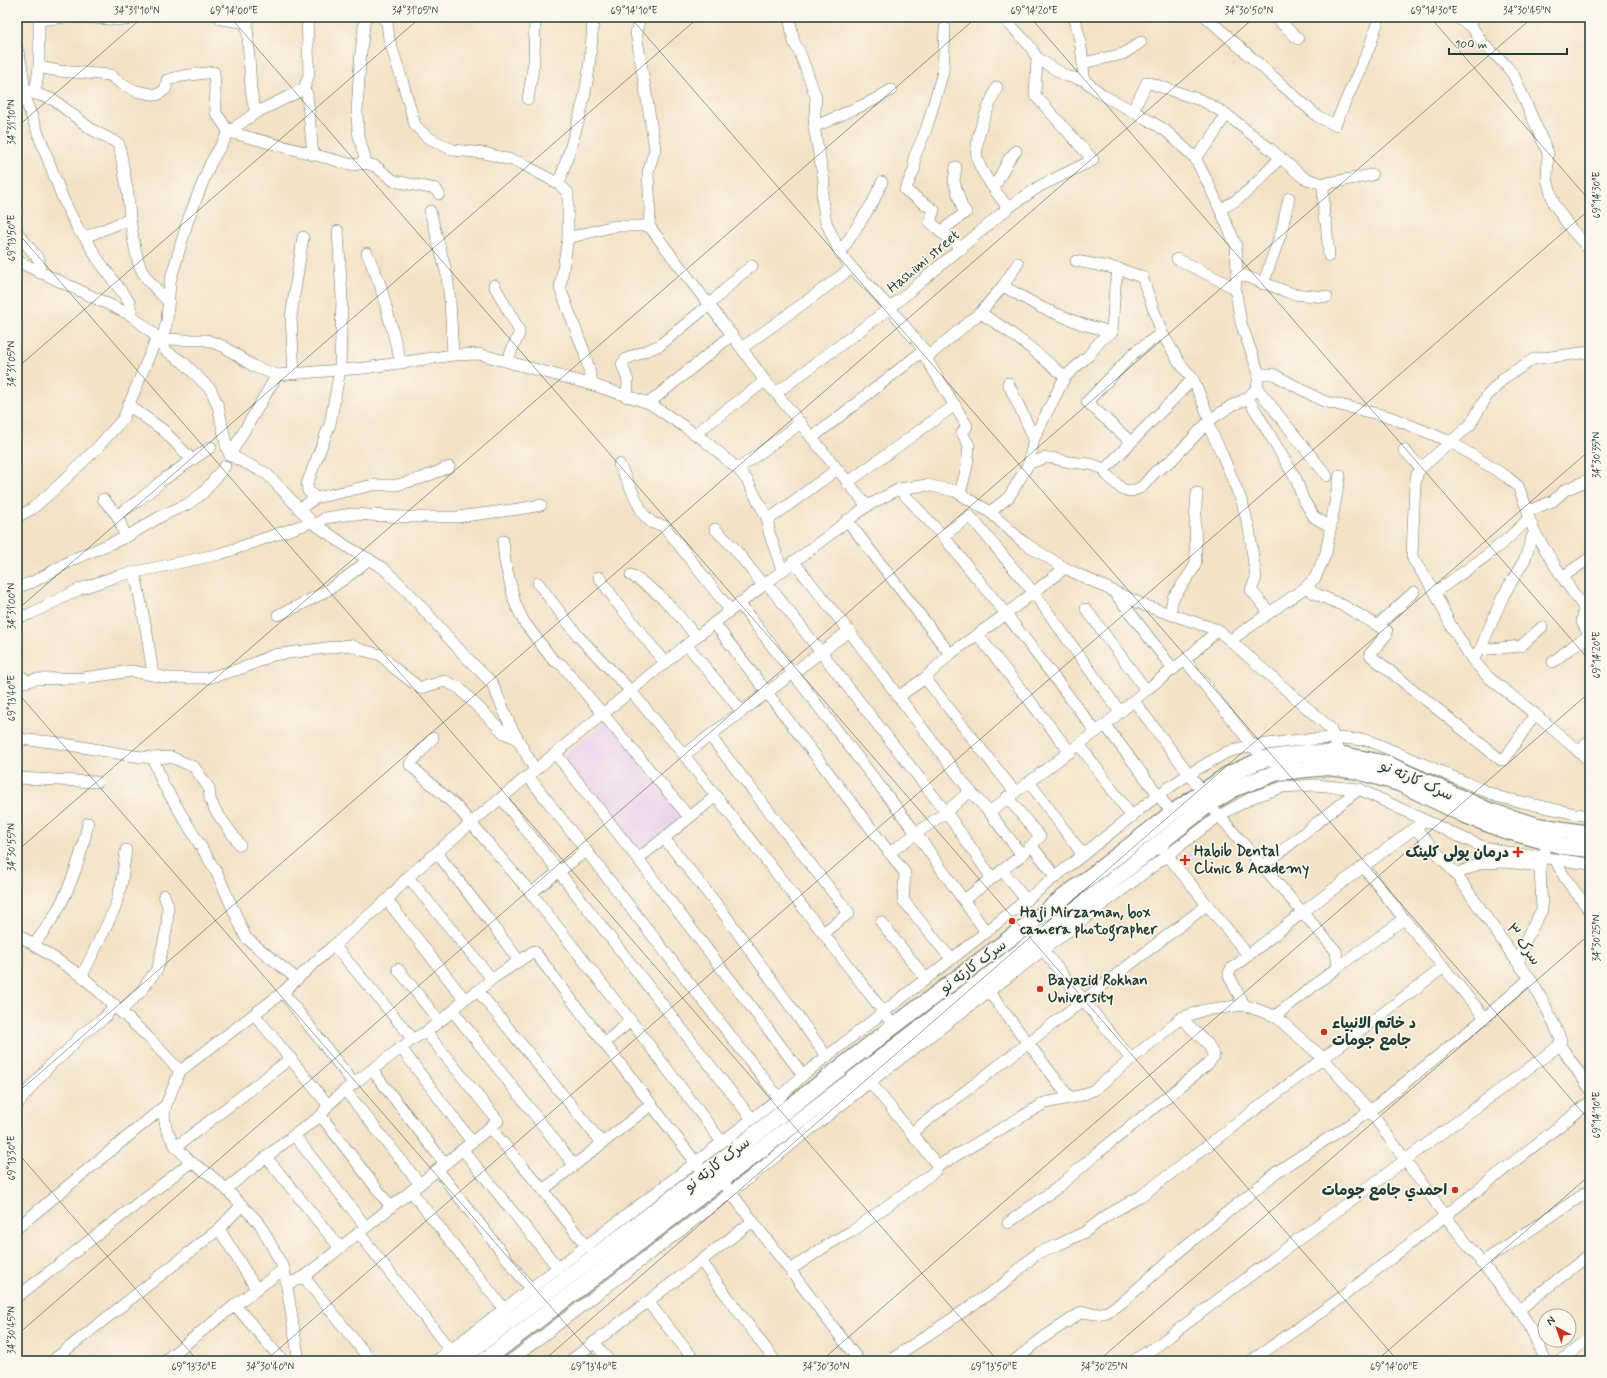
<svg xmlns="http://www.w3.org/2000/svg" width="1607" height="1378" viewBox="0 0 1607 1378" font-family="Mynerve,'Playpen Sans Arabic',sans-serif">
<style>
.built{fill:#e9d2ed}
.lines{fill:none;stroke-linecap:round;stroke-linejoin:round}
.minor-casing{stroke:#6a7767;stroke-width:12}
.highway-casing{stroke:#6a7767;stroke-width:18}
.minor{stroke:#fff;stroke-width:11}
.highway{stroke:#fff;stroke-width:16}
.ticks{fill:none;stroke:#1f3d34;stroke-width:1;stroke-opacity:0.45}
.poi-dot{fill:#c8321e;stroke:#fbf7ec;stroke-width:1.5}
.labels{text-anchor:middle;stroke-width:3.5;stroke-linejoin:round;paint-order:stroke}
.street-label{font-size:15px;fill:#1f3d34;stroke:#fbf7ec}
.poi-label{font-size:15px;font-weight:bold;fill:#1f3d34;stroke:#fbf7ec;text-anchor:start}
.neatline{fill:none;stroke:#1f3d34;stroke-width:1.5}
.ticks-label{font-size:10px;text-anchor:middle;fill:#1f3d34}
</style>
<rect width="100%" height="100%" fill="#fbf7ec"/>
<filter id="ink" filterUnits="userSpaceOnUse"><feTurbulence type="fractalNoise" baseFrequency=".025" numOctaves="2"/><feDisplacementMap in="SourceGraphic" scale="8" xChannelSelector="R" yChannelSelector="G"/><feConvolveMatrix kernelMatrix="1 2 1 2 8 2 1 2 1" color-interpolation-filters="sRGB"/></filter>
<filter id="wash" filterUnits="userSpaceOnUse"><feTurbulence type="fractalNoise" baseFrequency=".012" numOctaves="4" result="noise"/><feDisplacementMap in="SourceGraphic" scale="16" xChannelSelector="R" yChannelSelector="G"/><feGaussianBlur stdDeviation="0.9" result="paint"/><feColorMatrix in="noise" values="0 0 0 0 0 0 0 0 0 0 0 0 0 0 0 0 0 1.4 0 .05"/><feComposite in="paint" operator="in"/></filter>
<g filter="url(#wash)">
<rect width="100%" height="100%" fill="#f4e2c7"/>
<g class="built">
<polygon points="610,719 684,814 638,851 562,757"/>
<polygon points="1188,850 1195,859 1181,868 1175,861"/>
</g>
</g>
<g filter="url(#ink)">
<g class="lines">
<defs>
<g id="minor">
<polyline points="71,17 126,20"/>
<polyline points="249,17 247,23 251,89 255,113"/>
<polyline points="307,17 309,74 304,89 255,113 229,132 210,164 188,220 170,282 167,321 161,343 165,350 184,363 211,390 218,406 227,449 230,455 267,474 312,522 346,546 383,568 409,593 464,655 492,683 511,727 535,770"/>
<polyline points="381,17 387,22 389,39 402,80 415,125 427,137 453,150 484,153 519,162 559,184 568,193 568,238 560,288 584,351 593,385"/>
<polyline points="640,17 636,32 655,149 648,172 650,210 649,226 732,335 765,381 776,393 867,506"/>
<polyline points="789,17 794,42 800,53 816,97 814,127 824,181 822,198 826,222 840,253 852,268 890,308 924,350 926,358 967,426 962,433 969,445 967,466 960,494"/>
<path d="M 1074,17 C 1081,37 1083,59 1084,80"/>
<polyline points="1206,17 1317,116 1335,125 1370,46 1379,17"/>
<polyline points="1275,17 1298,39"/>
<polyline points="1456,17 1472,27 1483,44 1503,62 1513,74 1548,153 1547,179 1554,204 1571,229 1590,250"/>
<polyline points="221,19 247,23"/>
<polyline points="945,28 943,72 926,130 914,158 915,168 905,190 934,210 930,222 962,249"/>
<polyline points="17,49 21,63 27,104 63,199 79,231 85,237 97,258 130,303 131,315 157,337 161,343 171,339 184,340 206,340 223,346 253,366 277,375 365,368 453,355 479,354 593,385 649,403 704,440 738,469 747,480 768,520 769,532 782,570"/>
<polyline points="1083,63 1123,54 1141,42"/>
<polyline points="39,67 59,71 110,75 120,83 136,91 157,95 166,89 167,80 182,76 214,72 216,113 229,132 353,165 364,163 375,166 394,181 436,189 439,194"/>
<path d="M 997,87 C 989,106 970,144 979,164 C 986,180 998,194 1008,208"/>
<polyline points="304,89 307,94 313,155"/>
<polyline points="25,90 54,100 91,129 119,144 128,194 130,219 85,237"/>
<polyline points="35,94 39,67 39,20 66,17"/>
<polyline points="528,99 534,62 535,17"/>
<polyline points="1133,111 1147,82 1203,101 1226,114 1269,148 1304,178 1323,184 1372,175"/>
<polyline points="814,127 872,101 891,90"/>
<polyline points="1195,158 1210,141 1226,114"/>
<polyline points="364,163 365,159 358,132 357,112 360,61 365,17"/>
<path d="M 559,184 C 568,154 579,124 585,93 C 590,68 592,42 593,17"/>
<polyline points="1323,184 1324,219 1326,221 1329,256"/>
<polyline points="994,188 1009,159 1016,151"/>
<path d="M 1220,209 C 1245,198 1262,177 1280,158"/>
<polyline points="430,211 447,275 450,301 453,355"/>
<path d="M 130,219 C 133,235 135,259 143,273 C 150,284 159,292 168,301"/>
<polyline points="17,232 39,260 40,273"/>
<polyline points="940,232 966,212 962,207 954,181 956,167"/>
<polyline points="568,238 614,226 649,226"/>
<polyline points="367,253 380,284 401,363"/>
<polyline points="840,253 873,202 882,182"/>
<polyline points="1177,259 1235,288"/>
<polyline points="17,261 131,315"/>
<polyline points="1076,261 1119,269 1142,277 1162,333 1179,362 1193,379 1210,420 1209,427 1222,454 1242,502 1249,528 1256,578 1251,590 1269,612"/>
<polyline points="1237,273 1293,294 1327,297"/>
<polyline points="1263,284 1281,233 1289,198"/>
<polyline points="494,285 519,330 519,334 507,361"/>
<polyline points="1003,286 1042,308 1082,324 1112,332"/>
<path d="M 980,313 C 1011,331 1038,353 1065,377"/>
<polyline points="1112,332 1115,285 1119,269"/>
<polyline points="742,348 852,268"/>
<polyline points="1590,352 1534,359 1505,377 1487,396 1470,425 1421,468 1417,474 1415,484 1412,555 1413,559 1435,592 1450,624 1472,659 1488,677 1535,714 1590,761"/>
<polyline points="926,358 980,313 1003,286 1018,263"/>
<polyline points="294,374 291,317 303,237"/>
<polyline points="1259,374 1273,374 1323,401 1390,417 1451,442 1507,477 1518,486 1528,511"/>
<polyline points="1008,383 1034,438"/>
<polyline points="1257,388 1327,476"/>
<polyline points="776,393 890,308 1008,208 1040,186 1093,160 1035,95 1037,58"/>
<polyline points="627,397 628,381 622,364 626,359 660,345 709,305 740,275 752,266"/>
<polyline points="1248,398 1296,479 1303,499 1314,517 1331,527"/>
<polyline points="649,403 732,335"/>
<polyline points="128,405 163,430 192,460"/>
<polyline points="696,433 765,381"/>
<polyline points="812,438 924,350"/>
<polyline points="1131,442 1087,402 1135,352 1162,333"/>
<polyline points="1404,450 1421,468"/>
<polyline points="230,455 277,375"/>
<polyline points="1029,463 1034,438 1065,377 1089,355 1101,340 1112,332"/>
<polyline points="619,464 643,514 652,523 664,526 730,610"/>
<polyline points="738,469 801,423"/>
<polyline points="1105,469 1193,379"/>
<polyline points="847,483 955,405"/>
<polyline points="899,489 943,536 1006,614 1096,732"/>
<polyline points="316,498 308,491 307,484 330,424 340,370 342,298 338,231"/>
<polyline points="103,499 117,515 126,537"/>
<polyline points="299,509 316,498 373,485 397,485 422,478 449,467"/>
<polyline points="990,512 1009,497 1029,463 1045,458 1053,458 1069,462 1090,464 1105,469 1106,474 1123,490 1132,491 1142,487 1155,472 1172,460 1210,420 1231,406 1248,398 1257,388 1259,374 1241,323 1235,288 1237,273 1236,245 1209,185 1195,158 1165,130 1133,111 1104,96 1084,80 1066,76 1037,58 1030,46 1003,17"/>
<polyline points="117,515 138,501 163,480 211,447"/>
<polyline points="17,517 32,509 57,487 95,450 123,419 157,337"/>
<polyline points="768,520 836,470"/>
<polyline points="847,520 950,654"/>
<polyline points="316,525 325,518 352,514 404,517 457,517 519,509 541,505"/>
<polyline points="715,529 734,548 763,585"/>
<polyline points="1535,533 1562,577 1583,606 1584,610 1582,622 1590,637"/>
<polyline points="943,536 970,516 1034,593 1120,712"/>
<polyline points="503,541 505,562 515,603 524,622 553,660 562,665 689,817"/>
<polyline points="793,561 849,631 970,791 989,812 1022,855"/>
<polyline points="135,573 147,634 153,675"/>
<path d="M 631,575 C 660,592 676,611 696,637"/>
<polyline points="599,577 618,604 665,663"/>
<polyline points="1562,577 1590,558"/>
<polyline points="766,582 946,812 992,878"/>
<polyline points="538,583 578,636 631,691 684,755 823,933 894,1026"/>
<polyline points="17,587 33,582 74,559 126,537 165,514 188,504 203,493 225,466"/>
<polyline points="1306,587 1314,593 1344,606 1387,631 1387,634 1370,654 1371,656 1501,760 1504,760 1535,714"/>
<path d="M 1435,592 C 1468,569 1502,547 1529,518 L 1528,511 L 1553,501 L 1565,490 L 1588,480"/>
<polyline points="1115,593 1173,669"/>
<polyline points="739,603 916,833 986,932"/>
<polyline points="1086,609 1146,690"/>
<polyline points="1170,613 1173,598 1194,568 1196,561 1195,521 1197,493"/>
<path d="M 278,615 C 313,600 340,585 369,559"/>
<polyline points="17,618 30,614 80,589 117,576 220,554 312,522"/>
<polyline points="714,623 905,873 903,900 951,959"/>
<polyline points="1378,625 1414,592"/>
<polyline points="978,635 1070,752"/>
<polyline points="1231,640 1306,587 1315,578 1326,553 1340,475"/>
<polyline points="687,645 742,712"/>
<polyline points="1480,650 1521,646 1542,627"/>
<polyline points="1472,659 1480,650 1503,596 1525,559 1532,537 1535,533 1529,518"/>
<polyline points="1185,660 1257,751"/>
<polyline points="1553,662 1573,646 1589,636"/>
<polyline points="17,672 27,681"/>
<polyline points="925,678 1015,792"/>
<polyline points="17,684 36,679 83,678 132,671 169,678 208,678 243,668 273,655 349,645 362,650 381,655 393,667 420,688 445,681 459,688 504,733 518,739"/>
<polyline points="898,697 925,678 950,654 1006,614 1065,568"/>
<polyline points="1134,701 1202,791"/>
<polyline points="1105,725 1172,813"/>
<polyline points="710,736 849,913 823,933"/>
<polyline points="433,738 410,764 410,765 457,807 531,893 631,1021 722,1142"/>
<polyline points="17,739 53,742 134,756 153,758 171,757 194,767 209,788 210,799 215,810 240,845"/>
<polyline points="1079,744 1132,817"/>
<polyline points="1579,752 1590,740"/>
<polyline points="556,754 638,859 803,1075"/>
<polyline points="684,755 849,631"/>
<polyline points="153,758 163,784 217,873 246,938 297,979"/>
<polyline points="528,776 779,1098"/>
<polyline points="17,778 97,782"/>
<polyline points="1030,783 1083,855"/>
<polyline points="502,799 752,1119"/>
<polyline points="1215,811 1336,951 1338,967"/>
<polyline points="989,812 1105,725 1146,690 1185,660 1218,630"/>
<polyline points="1415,828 1456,874 1518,963 1530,978 1547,1009 1561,1040 1560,1045 1590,1089"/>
<polyline points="664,838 722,911 827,1057"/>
<polyline points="1032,846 1056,877"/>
<polyline points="1163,850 1248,955"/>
<polyline points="437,853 489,920 519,961"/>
<polyline points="889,853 946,812 970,791"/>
<polyline points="638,859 716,796"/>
<polyline points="1555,859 1565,878 1590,911"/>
<polyline points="1263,866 1359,789"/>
<polyline points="1363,866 1404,919 1485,1018"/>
<polyline points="1002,870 1026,900"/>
<polyline points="1456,874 1481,863 1506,862 1540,866"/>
<polyline points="408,877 492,979"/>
<polyline points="531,893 586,851"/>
<polyline points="387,900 464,999"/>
<polyline points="964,900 1022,855 1040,837 1007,797"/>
<polyline points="881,922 926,979"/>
<polyline points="17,934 82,976 147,1036 180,1071"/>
<path d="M 34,945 C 42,934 50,923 57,911 C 72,884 82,854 88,823"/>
<polyline points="334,945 413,1039"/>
<polyline points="1043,950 1131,1059"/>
<polyline points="1518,963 1528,935 1542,910 1540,866 1544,852"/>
<polyline points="398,969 439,1021"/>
<polyline points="82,976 115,908 122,881 126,850"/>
<polyline points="478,991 602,1143"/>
<polyline points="283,992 354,1084"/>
<polyline points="989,992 1070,1098"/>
<polyline points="1244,1005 1229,976 1229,973 1231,969 1303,912 1420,824"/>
<polyline points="121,1011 142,990 158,968 167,927 168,906 164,895"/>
<polyline points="453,1011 574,1165"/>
<polyline points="254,1014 328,1105"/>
<polyline points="1275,1016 1338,967 1404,919"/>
<polyline points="604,1043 631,1021"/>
<polyline points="401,1048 472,1142"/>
<polyline points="372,1070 445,1164"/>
<polyline points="870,1082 938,1166 1045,1103 1079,1096 1094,1090 1181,1018 1204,1010 1244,1005 1275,1016 1323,1058 1370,1111 1446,1217 1519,1310 1529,1325 1546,1361"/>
<polyline points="345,1090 420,1184"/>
<polyline points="17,1105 37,1080 52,1063 64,1054 81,1035 103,1019 115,1005"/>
<polyline points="321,1116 391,1207"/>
<polyline points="490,1128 543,1190 586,1246"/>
<polyline points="911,1133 1207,905"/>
<polyline points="294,1135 366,1227"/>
<polyline points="176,1147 291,1058"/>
<polyline points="463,1150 558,1268"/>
<polyline points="267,1158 340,1248"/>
<polyline points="438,1170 531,1290"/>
<polyline points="726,1186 859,1361"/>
<polyline points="226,1189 294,1135 321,1116 328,1105 345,1090 413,1039 426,1032 453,1011 464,999 478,991 492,979 534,951 700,1168"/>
<polyline points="543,1190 652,1104"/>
<polyline points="411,1191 504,1309"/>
<polyline points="1008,1223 1057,1188 1094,1156 1208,1064 1214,1056 1208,1044 1181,1018"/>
<polyline points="17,1228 166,1105"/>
<polyline points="219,1229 257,1290"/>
<polyline points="359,1233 450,1350"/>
<polyline points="701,1261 775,1361"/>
<polyline points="1481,1263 1590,1190"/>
<polyline points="790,1270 832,1242 854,1230 934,1172 938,1166"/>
<polyline points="304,1277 371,1361"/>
<polyline points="287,1284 304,1277 498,1121 426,1032"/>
<polyline points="17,1297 191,1162"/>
<polyline points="648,1302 695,1361"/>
<polyline points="235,1305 282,1360"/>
<polyline points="1519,1310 1590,1254"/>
<polyline points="594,1342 609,1361"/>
<polyline points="52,1361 219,1229 242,1205"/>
<polyline points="164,1361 235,1305 284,1269"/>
<polyline points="299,1361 284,1269 260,1224 226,1189 209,1174 191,1162 176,1147 167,1131 164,1117 166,1105 180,1071 283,992 334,945 387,900 408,877 471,823 696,637 867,506 899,489 927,485 955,491 990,512 1023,542 1065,568 1115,592 1146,606 1218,630 1330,728 1334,738 1339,754"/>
<path d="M 436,1361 C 542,1281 647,1200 752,1119 L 779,1098 L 803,1075 L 986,932 L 1158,795 L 1189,774 L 1227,752 L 1253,746 L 1299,740 L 1334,738 L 1368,740 L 1499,797 L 1576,814 L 1590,816"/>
<polyline points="510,1361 731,1192 870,1082 1219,816 1253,797 1283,787 1315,785 1359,789 1456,835 1481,846 1510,853 1590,864"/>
<polyline points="570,1361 753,1221"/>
<polyline points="889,1361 1001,1286 1037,1253 1058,1245 1085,1232 1106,1216 1141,1196 1444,967"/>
<polyline points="1014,1361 1044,1337 1082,1312 1096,1314 1107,1312 1124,1301 1182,1249 1278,1171 1370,1111 1485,1018 1530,978"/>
<path d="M 1133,1361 L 1158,1345 C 1291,1244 1426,1145 1560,1045"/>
<polyline points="1251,1361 1338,1300 1590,1102"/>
<polyline points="1561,1361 1590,1337"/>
</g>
<g id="highway">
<polyline points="457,1361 704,1174 894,1026 1041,915 1172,813 1229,774 1264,759 1307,753 1339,754 1387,764 1489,811 1538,826 1590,834"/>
<polyline points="484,1361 1079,907 1209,804 1235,788 1278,772 1328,767 1358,771 1399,783 1463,814 1504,830 1563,846 1590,849"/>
</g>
</defs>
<use href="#minor" class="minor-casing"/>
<use href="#highway" class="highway-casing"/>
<use href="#minor" class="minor"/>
<use href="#highway" class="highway"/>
</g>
</g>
<path class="ticks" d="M 230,17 L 1398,1361M 630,17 L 1590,1121M 1030,17 L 1590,661M 1430,17 L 1590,201M 17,127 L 143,17M 17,232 L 998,1361M 17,368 L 421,17M 17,610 L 699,17M 17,692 L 598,1361M 17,851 L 977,17M 17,1093 L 1255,17M 17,1152 L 198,1361M 17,1335 L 1533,17M 265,1361 L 1590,209M 543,1361 L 1590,450M 821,1361 L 1590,692M 1098,1361 L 1590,934M 1376,1361 L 1590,1175"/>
<g class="poi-dot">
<path d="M1516 846h4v4h4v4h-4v4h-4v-4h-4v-4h4z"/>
<path d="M1183 854h4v4h4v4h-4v4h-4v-4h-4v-4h4z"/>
<circle cx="1012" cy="921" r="4"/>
<circle cx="1040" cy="989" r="4"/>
<circle cx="1324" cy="1032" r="4"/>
<circle cx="1455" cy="1190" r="4"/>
</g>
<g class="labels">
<g class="street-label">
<text transform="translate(923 261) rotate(-40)" y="5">Hashimi street</text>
<text transform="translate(1417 780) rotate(24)" y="5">سرک کارته نو</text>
<text transform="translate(1524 944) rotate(54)" y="5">سرک ۳</text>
<text transform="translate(973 966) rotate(-37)" y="5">سرک کارته نو</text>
<text transform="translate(717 1164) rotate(-38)" y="5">سرک کارته نو</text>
</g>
<g class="poi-label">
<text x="1194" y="856">Habib Dental<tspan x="1194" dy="17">Clinic &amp; Academy</tspan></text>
<text x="1509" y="857" text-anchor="end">درمان پولی کلینک</text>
<text x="1020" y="917">Haji Mirzaman, box<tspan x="1020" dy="17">camera photographer</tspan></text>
<text x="1048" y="985">Bayazid Rokhan<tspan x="1048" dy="17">University</tspan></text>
<text x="1332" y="1028">د خاتم الانبیاء<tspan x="1332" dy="17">جامع جومات</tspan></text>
<text x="1447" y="1195" text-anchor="end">احمدي جامع جومات</text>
</g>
</g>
<rect width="1607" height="1378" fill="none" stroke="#fbf7ec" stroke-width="44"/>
<g transform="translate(1557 1328) rotate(319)"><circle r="19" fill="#fbf7ec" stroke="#a3ada2"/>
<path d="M0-3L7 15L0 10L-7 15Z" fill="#c8321e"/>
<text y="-6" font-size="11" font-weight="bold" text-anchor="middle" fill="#1f3d34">N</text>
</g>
<path d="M1449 48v6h118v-6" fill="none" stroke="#1f3d34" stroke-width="2"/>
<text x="1455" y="48" font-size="12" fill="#1f3d34" stroke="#fbf7ec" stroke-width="3" paint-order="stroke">100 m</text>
<rect x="22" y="22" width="1563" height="1334" class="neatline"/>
<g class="ticks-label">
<text x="137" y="14">34°31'10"N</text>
<text x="234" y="14">69°14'00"E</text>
<text x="415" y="14">34°31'05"N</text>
<text x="634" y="14">69°14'10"E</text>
<text x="1034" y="14">69°14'20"E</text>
<text x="1249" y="14">34°30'50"N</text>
<text x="1434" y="14">69°14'30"E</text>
<text x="1527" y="14">34°30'45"N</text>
<text transform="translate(11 122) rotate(-90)" y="4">34°31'10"N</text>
<text transform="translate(1596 195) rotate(-90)" y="4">69°14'30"E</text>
<text transform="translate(11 238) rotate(-90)" y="4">69°13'50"E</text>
<text transform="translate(11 364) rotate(-90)" y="4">34°31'05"N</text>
<text transform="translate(1596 455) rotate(-90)" y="4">34°30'35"N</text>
<text transform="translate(11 606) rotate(-90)" y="4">34°31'00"N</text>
<text transform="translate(1596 655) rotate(-90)" y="4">69°14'20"E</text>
<text transform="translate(11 698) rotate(-90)" y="4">69°13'40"E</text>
<text transform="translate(11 847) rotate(-90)" y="4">34°30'55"N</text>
<text transform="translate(1596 938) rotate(-90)" y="4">34°30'25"N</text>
<text transform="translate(1596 1115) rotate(-90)" y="4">69°14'10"E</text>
<text transform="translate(11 1158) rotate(-90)" y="4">69°13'30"E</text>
<text transform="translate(11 1330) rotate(-90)" y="4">34°30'45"N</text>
<text x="194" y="1370">69°13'30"E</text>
<text x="270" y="1370">34°30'40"N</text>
<text x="594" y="1370">69°13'40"E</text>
<text x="826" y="1370">34°30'30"N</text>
<text x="994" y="1370">69°13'50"E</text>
<text x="1104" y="1370">34°30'25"N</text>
<text x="1394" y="1370">69°14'00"E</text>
</g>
</svg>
